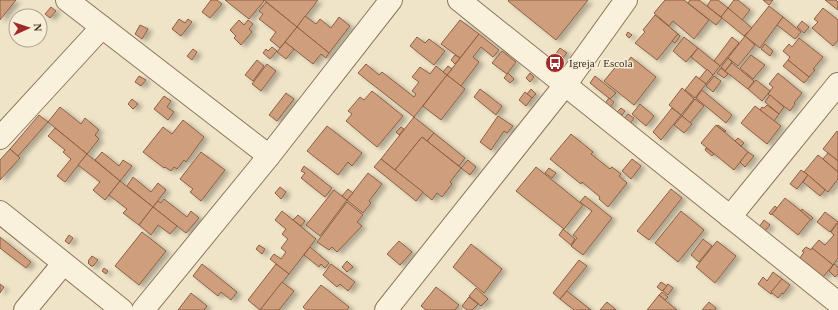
<svg xmlns="http://www.w3.org/2000/svg" width="838" height="310" viewBox="0 0 838 310" font-family="Georgia,serif">
<style>
.building{fill:#cf9f7d;stroke:#8d5f41;filter:url(#shadow)}
.lines{fill:none;stroke-linecap:round;stroke-linejoin:round}
.minor-casing{stroke:#8d765c;stroke-width:24}
.minor{stroke:#faf1dc;stroke-width:22}
.labels{text-anchor:middle;stroke-width:3;stroke-linejoin:round;paint-order:stroke}
.poi-label{font-size:11px;fill:#3d2e20;stroke:#f7eed8;text-anchor:start}
</style>
<defs>
<filter id="shadow"><feDropShadow dx="4.5" dy="2.5" stdDeviation="2" flood-color="#0004"/></filter>
</defs>
<rect width="100%" height="100%" fill="#f0e4c8"/>
<g class="building">
<polygon points="0,0 16,0 0,20"/>
<polygon points="211,0 217,0 222,4 210,18 202,12"/>
<polygon points="225,0 263,0 264,1 249,19"/>
<polygon points="264,0 318,0 297,27"/>
<polygon points="509,0 588,0 556,40 508,1"/>
<polygon points="665,0 684,0 709,20 694,39 673,21 669,26 654,13"/>
<polygon points="690,0 699,0 722,18 716,25 688,3"/>
<polygon points="711,0 718,0 728,8 721,17 707,6"/>
<polygon points="734,0 738,0 750,10 742,20 728,8"/>
<polygon points="763,0 773,0 769,5"/>
<polygon points="825,0 836,0 838,2 838,10"/>
<polygon points="266,2 297,27 280,48 270,40 276,32 259,19 263,14 259,11"/>
<polygon points="769,6 783,17 760,48 745,36"/>
<polygon points="51,7 56,11 50,18 45,14"/>
<polygon points="728,8 752,28 744,36 721,17"/>
<polygon points="823,8 838,20 838,40 833,46 812,28 818,22 814,19"/>
<polygon points="655,15 678,34 657,60 635,43 645,32 643,30"/>
<polygon points="305,16 316,24 320,19 331,28 339,17 350,26 329,53 297,27"/>
<polygon points="783,17 801,32 795,39 777,25"/>
<polygon points="179,19 185,23 188,19 192,22 181,36 172,29"/>
<polygon points="239,20 244,25 248,20 253,24 249,29 252,32 241,45 234,38 236,36 230,30"/>
<polygon points="460,20 479,34 460,58 441,44"/>
<polygon points="802,21 809,27 804,33 797,27"/>
<polygon points="140,25 148,29 142,39 135,34"/>
<polygon points="297,27 329,53 326,58 321,54 313,64 285,42"/>
<polygon points="628,32 632,35 629,38 626,35"/>
<polygon points="479,34 499,50 493,57 481,47 473,57 479,62 461,86 447,75"/>
<polygon points="678,34 680,36 675,43 672,41"/>
<polygon points="745,36 755,45 738,66 728,58"/>
<polygon points="417,37 425,43 429,39 445,51 434,65 410,46"/>
<polygon points="684,37 698,48 686,62 673,51"/>
<polygon points="732,37 739,43 720,66 714,61"/>
<polygon points="799,38 823,57 813,69 815,70 809,77 788,60 790,57 783,51 789,44 792,47"/>
<polygon points="285,42 294,49 286,59 277,52"/>
<polygon points="765,44 773,51 770,56 761,49"/>
<polygon points="272,47 277,51 270,59 263,53 266,49 268,51"/>
<polygon points="560,48 567,53 561,60 555,55"/>
<polygon points="698,48 720,66 713,75 691,57"/>
<polygon points="193,49 197,52 192,60 187,56"/>
<polygon points="502,51 516,62 507,74 492,63"/>
<polygon points="455,55 460,58 455,64 451,60"/>
<polygon points="751,55 765,65 753,79 740,68"/>
<polygon points="631,57 656,77 634,105 604,81 618,64 623,68"/>
<polygon points="728,58 732,62 725,71 721,67"/>
<polygon points="257,60 264,66 253,81 245,75"/>
<polygon points="788,60 809,77 804,83 783,66"/>
<polygon points="732,63 754,81 748,89 725,71"/>
<polygon points="267,64 276,71 261,91 252,84"/>
<polygon points="366,64 379,75 382,72 414,97 416,94 412,91 419,82 412,77 420,67 430,74 436,66 447,75 414,117 358,73"/>
<polygon points="448,66 452,69 447,75 443,72"/>
<polygon points="721,68 728,74 724,78 717,73"/>
<polygon points="707,69 713,75 706,84 699,79"/>
<polygon points="508,73 514,79 510,83 504,78"/>
<polygon points="530,73 534,77 530,82 526,78"/>
<polygon points="778,73 802,93 794,103 795,104 790,111 768,94 773,87 769,84"/>
<polygon points="447,75 465,89 441,120 423,106"/>
<polygon points="139,76 146,80 141,86 135,82"/>
<polygon points="595,76 616,93 610,99 590,83"/>
<polygon points="696,76 706,84 695,98 685,90"/>
<polygon points="714,76 721,81 713,92 706,86"/>
<polygon points="756,80 770,91 762,101 748,89"/>
<polygon points="682,88 694,99 681,115 669,105"/>
<polygon points="480,89 502,106 496,115 474,97"/>
<polygon points="531,89 536,94 532,98 527,94"/>
<polygon points="702,90 732,115 726,123 696,98"/>
<polygon points="372,91 403,116 377,147 346,121 352,114 348,111 360,97 364,100"/>
<polygon points="525,92 532,98 526,106 519,100"/>
<polygon points="286,93 294,99 277,121 269,115"/>
<polygon points="770,95 784,107 779,114 765,102"/>
<polygon points="164,96 171,101 167,107 174,112 168,120 154,109"/>
<polygon points="609,98 614,102 608,110 603,106"/>
<polygon points="132,99 138,104 133,109 128,104"/>
<polygon points="695,99 704,106 690,123 682,116"/>
<polygon points="640,104 654,116 646,126 632,114"/>
<polygon points="767,105 779,114 774,121 760,110 762,107 764,108"/>
<polygon points="755,106 781,126 767,144 741,123"/>
<polygon points="60,107 81,124 85,118 99,130 95,135 99,139 87,154 48,122"/>
<polygon points="621,108 625,111 622,115 617,112"/>
<polygon points="672,108 681,115 661,140 653,132"/>
<polygon points="628,114 634,118 630,124 624,119"/>
<polygon points="39,115 48,122 18,156 10,149"/>
<polygon points="498,116 513,126 507,133 504,131 491,150 480,142"/>
<polygon points="682,116 692,124 684,133 674,125"/>
<polygon points="414,117 434,133 427,141 422,137 395,170 381,159"/>
<polygon points="183,120 204,137 186,162 184,160 177,169 174,167 171,171 165,167 164,168 143,152 163,127 172,134"/>
<polygon points="716,125 748,152 734,170 701,143"/>
<polygon points="718,125 726,131 725,132 717,126"/>
<polygon points="327,126 362,153 352,166 348,162 338,175 307,151"/>
<polygon points="401,127 404,129 399,135 396,132"/>
<polygon points="55,128 87,154 65,182 57,176 71,159 63,152 65,150 48,136"/>
<polygon points="837,131 838,132 838,161 823,149"/>
<polygon points="434,133 465,158 459,166 427,141"/>
<polygon points="571,134 593,152 591,154 610,169 612,167 621,174 619,176 627,183 608,207 599,199 600,197 582,182 581,184 550,159"/>
<polygon points="422,137 461,168 450,182 452,184 442,197 437,193 432,200 395,170"/>
<polygon points="738,138 744,143 741,146 735,141"/>
<polygon points="706,148 714,154 712,156 705,150"/>
<polygon points="10,149 20,158 0,180 0,160"/>
<polygon points="102,152 119,166 123,160 132,166 120,181 95,160"/>
<polygon points="201,152 225,170 201,201 190,192 193,189 180,179"/>
<polygon points="748,152 754,156 745,167 740,162"/>
<polygon points="828,153 838,161 838,172 823,159"/>
<polygon points="87,154 120,181 105,200 93,190 100,182 78,165"/>
<polygon points="818,155 838,172 838,179 828,192 804,172"/>
<polygon points="381,159 423,192 416,201 374,167"/>
<polygon points="632,159 641,166 631,179 622,171"/>
<polygon points="468,160 476,167 470,175 461,168"/>
<polygon points="304,166 332,188 325,197 301,178 305,173 301,171"/>
<polygon points="536,167 583,205 564,229 516,191"/>
<polygon points="549,168 556,173 552,178 545,173"/>
<polygon points="801,170 808,175 797,189 790,184"/>
<polygon points="368,173 382,184 369,201 371,203 363,213 347,200"/>
<polygon points="808,175 825,190 820,196 803,182"/>
<polygon points="133,177 151,192 158,183 166,190 153,207 127,186"/>
<polygon points="120,181 153,207 139,225 123,213 127,209 109,195"/>
<polygon points="280,187 286,192 281,199 275,193"/>
<polygon points="348,189 353,193 347,200 342,196"/>
<polygon points="671,189 682,198 649,240 637,231"/>
<polygon points="334,190 347,200 320,236 306,225"/>
<polygon points="585,196 612,218 583,255 571,246 577,238 573,235 592,211 580,202"/>
<polygon points="785,198 811,219 798,235 772,214"/>
<polygon points="164,199 187,217 191,211 199,218 186,233 153,207 158,201 161,203"/>
<polygon points="347,202 363,215 357,222 362,226 337,252 332,247 329,250 317,242"/>
<polygon points="775,206 777,208 771,215 769,213"/>
<polygon points="153,207 177,226 170,234 158,225 151,235 139,225"/>
<polygon points="802,209 813,218 811,220 801,211"/>
<polygon points="282,211 316,239 289,274 270,259 274,254 281,259 286,252 281,248 288,239 282,234 286,229 275,220"/>
<polygon points="681,211 704,230 678,262 655,243"/>
<polygon points="825,212 838,222 830,232 817,222"/>
<polygon points="298,215 305,221 301,226 293,220"/>
<polygon points="764,220 770,225 765,231 759,227"/>
<polygon points="838,222 838,258 833,265 812,248 819,240 825,245 834,235 831,232"/>
<polygon points="563,229 575,239 571,245 559,235"/>
<polygon points="142,232 166,251 139,285 115,266"/>
<polygon points="69,235 73,238 69,244 65,241"/>
<polygon points="0,237 31,262 26,268 0,248"/>
<polygon points="703,239 712,246 699,262 691,255"/>
<polygon points="399,241 412,252 400,265 387,254"/>
<polygon points="717,241 736,256 715,283 696,267"/>
<polygon points="471,244 502,269 484,293 453,267"/>
<polygon points="259,245 265,249 262,254 256,249"/>
<polygon points="310,247 329,263 325,268 321,264 319,267 304,255"/>
<polygon points="806,247 811,250 812,248 833,265 823,277 800,258 804,252 802,251"/>
<polygon points="92,256 98,260 93,266 91,266 88,263 89,262 88,261"/>
<polygon points="579,260 587,266 560,299 553,293"/>
<polygon points="347,261 353,267 347,272 342,267"/>
<polygon points="202,264 237,292 231,300 221,292 218,296 193,276"/>
<polygon points="276,264 289,274 260,310 248,300"/>
<polygon points="331,264 355,282 348,291 340,284 337,287 323,275"/>
<polygon points="834,264 838,267 838,274 835,277 829,271"/>
<polygon points="104,268 108,271 106,274 102,271"/>
<polygon points="773,272 782,279 771,294 758,284 763,277 767,281"/>
<polygon points="782,279 790,285 783,294 782,293 778,298 771,292"/>
<polygon points="282,282 294,291 279,310 260,310"/>
<polygon points="661,282 667,286 662,291 657,287"/>
<polygon points="0,284 4,287 0,293"/>
<polygon points="668,284 673,288 668,295 663,291"/>
<polygon points="321,285 349,307 347,310 306,310 303,307"/>
<polygon points="436,287 459,305 455,310 426,310 421,306"/>
<polygon points="476,288 488,299 481,306 469,296"/>
<polygon points="567,291 591,310 574,310 560,299"/>
<polygon points="662,292 668,297 665,300 659,295"/>
<polygon points="191,293 207,306 204,310 178,310"/>
<polygon points="659,295 677,310 647,310"/>
<polygon points="469,297 478,304 472,310 467,310 462,306"/>
<polygon points="607,302 616,310 600,310"/>
<polygon points="709,302 716,308 715,310 702,310"/>
</g>
<g class="lines">
<defs>
<g id="minor">
<polyline points="67,0 269,156"/>
<polyline points="459,0 838,303"/>
<polyline points="0,138 102,27"/>
<polyline points="0,212 122,310"/>
<polyline points="730,217 838,84"/>
<polyline points="25,310 63,264"/>
<polyline points="143,310 269,156 391,0"/>
<polyline points="386,310 565,85 626,0"/>
</g>
</defs>
<use href="#minor" class="minor-casing"/>
<use href="#minor" class="minor"/>
</g>
<defs>
<symbol id="bus-disc" viewBox="-11 -11 22 22"><circle r="9.5" fill="#9e2a2b" stroke="#f7eed8"/><path d="M-5-6H5V4H4V6H2V4H-2V6H-4V4H-5ZM-3.5-4V0h7V-4ZM-3.5 1.2v1.5H-2V1.2ZM2 1.2v1.5H3.5V1.2Z" fill="#fff"/></symbol>
</defs>
<g fill-rule="evenodd">
<use href="#bus-disc" x="544" y="52" width="22" height="22"/>
</g>
<g class="labels">
<g class="poi-label">
<text x="569" y="67">Igreja / Escola</text>
</g>
</g>
<g transform="translate(28 28) rotate(87)"><circle r="19" fill="#f7eed8" stroke="#ada18e"/>
<path d="M0-3L7 15L0 10L-7 15Z" fill="#9e2a2b"/>
<text y="-6" font-size="11" font-weight="bold" text-anchor="middle" fill="#3d2e20">N</text>
</g>
</svg>
